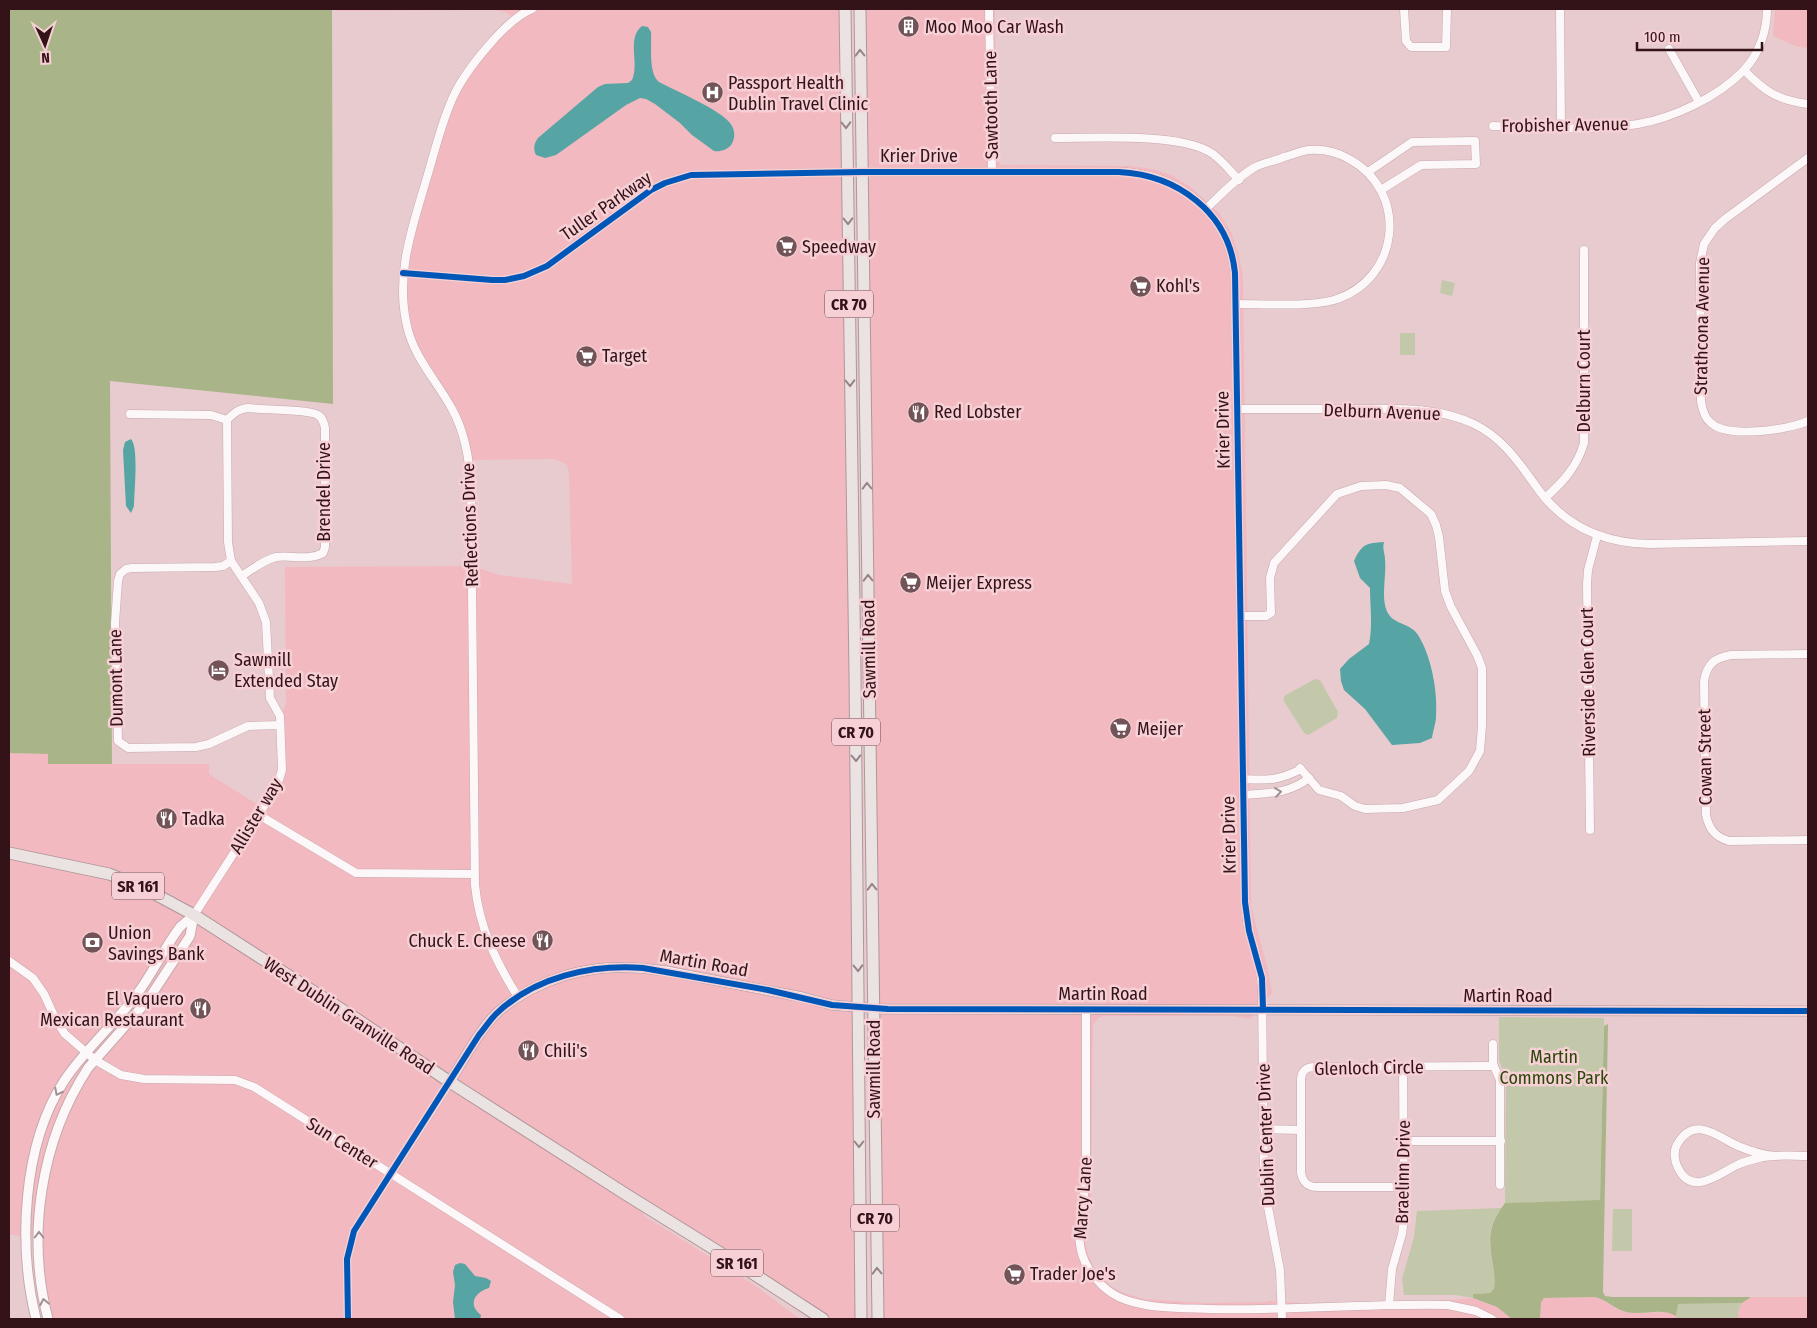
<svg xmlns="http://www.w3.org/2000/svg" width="1817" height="1328" viewBox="0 0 1817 1328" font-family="'Fira Sans Condensed',sans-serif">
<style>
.built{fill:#f2b9c0}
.green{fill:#c3c8aa}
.forest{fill:#a9b588}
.water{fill:#56a4a3}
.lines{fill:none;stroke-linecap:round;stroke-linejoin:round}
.minor-casing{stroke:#c6a9ac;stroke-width:9}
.tertiary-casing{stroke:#c6a9ac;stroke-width:11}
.primary-casing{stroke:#af9699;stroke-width:13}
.minor{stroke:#fcf7f8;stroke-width:8}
.tertiary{stroke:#fcf7f8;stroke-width:9}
.primary{stroke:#ebe2e2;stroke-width:11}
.cycleway-casing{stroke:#f6d0d4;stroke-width:9}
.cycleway{stroke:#0057b8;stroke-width:6}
.oneway{stroke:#988487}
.oneway2{stroke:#a29093}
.labels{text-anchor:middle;stroke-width:5;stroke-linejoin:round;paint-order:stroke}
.shield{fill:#f6d0d4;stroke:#6e4b50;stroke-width:1}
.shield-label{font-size:16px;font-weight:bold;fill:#331218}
.poi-label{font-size:18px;fill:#331218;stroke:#f6d0d4;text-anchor:start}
.street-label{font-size:18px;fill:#331218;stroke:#f6d0d4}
.park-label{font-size:18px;fill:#2a4709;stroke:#f6d0d4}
</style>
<rect width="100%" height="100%" fill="#e8cbce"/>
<g class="built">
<polygon points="336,9 522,9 513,17 505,12 494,10 336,11"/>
<polygon points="532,9 845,9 861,1319 823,1319 628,1197 646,1217 753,1284 800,1319 48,1319 39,1239 9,1234 9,753 48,754 49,764 209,764 209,774 263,808 281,776 280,716 286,704 285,567 472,566 499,575 572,584 569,473 567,465 555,459 469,460 463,433 410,337 403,273 448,109 486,49"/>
<polygon points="865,9 995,9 997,160 1001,165 1129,166 1152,169 1171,175 1192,188 1219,213 1231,232 1239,256 1243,277 1251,906 1268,970 1272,993 1250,1019 1233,1016 1103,1016 1098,1018 1093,1025 1091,1197 1085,1223 1084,1237 1087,1251 1093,1266 1101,1277 1111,1286 1124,1293 1144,1299 1205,1303 1265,1302 1270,1301 1300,1303 1453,1300 1473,1298 1497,1307 1512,1319 882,1319 877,847"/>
<polygon points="1775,9 1808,9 1808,48 1798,47 1773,36"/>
<polygon points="1594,1297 1600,1298 1616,1309 1628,1313 1670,1312 1676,1316 1676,1319 1540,1319 1541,1301 1544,1298"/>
<polygon points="1751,1297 1808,1297 1808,1319 1738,1319 1738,1311 1742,1303"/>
</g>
<g class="green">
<polygon points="1442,280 1455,283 1452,296 1440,293"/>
<rect x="1400" y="333" width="15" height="22"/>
<polygon points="1315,679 1320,680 1338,712 1337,718 1308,735 1304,733 1284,701 1284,696"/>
<polygon points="1499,1017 1604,1018 1600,1201 1505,1203 1506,1080 1499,1060"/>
<path d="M 1502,1208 C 1498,1214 1493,1220 1492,1226 C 1485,1247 1497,1269 1494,1290 L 1490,1293 L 1474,1294 L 1473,1298 L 1456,1295 L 1404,1295 L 1402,1279 L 1414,1237 L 1417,1211 Z"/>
<polygon points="1613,1209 1632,1209 1632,1251 1612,1251"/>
<polygon points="1742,1303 1738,1311 1738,1319 1676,1319 1677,1304"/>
</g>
<g class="forest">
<polygon points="9,9 332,9 333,404 110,381 112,764 48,764 48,754 9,753"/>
<path d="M 1608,1024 L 1603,1292 L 1605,1296 L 1613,1297 L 1751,1297 L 1742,1303 L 1678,1304 L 1676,1316 C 1661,1307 1642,1316 1626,1312 C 1614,1309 1606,1299 1594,1297 L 1544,1298 L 1541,1302 L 1540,1319 L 1512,1319 L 1497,1307 L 1473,1298 L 1473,1294 L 1490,1293 L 1494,1289 C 1497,1269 1486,1248 1492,1227 C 1494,1219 1500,1210 1505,1203 L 1600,1200 L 1604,1026 Z"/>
</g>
<g class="water">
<path d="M 642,26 L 648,27 L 651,32 C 652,46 648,73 659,82 C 676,91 719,109 730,123 C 735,129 736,138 731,145 C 727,150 720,152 714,151 L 692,135 L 680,123 L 655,104 L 646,99 L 640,98 L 626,105 L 556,155 L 545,158 L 536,155 C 533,149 534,143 538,138 L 598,87 L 605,84 L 628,83 L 632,80 C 640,63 626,39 642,26 Z"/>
<path d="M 131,439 C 139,447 134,494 134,506 L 131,513 L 126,506 L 123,450 L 125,442 Z"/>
<path d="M 1384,542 C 1382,549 1385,553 1385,560 C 1387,576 1379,603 1390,616 C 1396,624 1411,624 1418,635 C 1431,655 1438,692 1436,716 C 1436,723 1433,731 1432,738 L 1420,743 L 1392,745 L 1365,709 L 1344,690 L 1341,681 L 1340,669 L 1349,659 L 1369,644 C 1373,626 1370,607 1370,588 L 1360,578 L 1354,561 C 1362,544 1366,543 1384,542 Z"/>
<path d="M 460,1263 L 465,1264 L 475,1276 L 486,1278 L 491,1281 L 489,1288 C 475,1292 467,1304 481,1315 L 480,1319 L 455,1319 L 453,1302 L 455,1285 L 453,1272 L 455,1265 Z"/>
</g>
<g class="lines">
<defs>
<g id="minor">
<polyline points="989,9 992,171"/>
<polyline points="1404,9 1406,41 1411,47 1446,47 1447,9"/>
<polyline points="1560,9 1561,127"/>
<polyline points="1669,49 1699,102"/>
<path d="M 1744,70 C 1765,92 1778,100 1808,104"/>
<path d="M 1493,126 C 1540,127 1591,132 1638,124 C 1673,118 1718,97 1743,71 C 1759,55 1767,31 1767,9"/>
<path d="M 1055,138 C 1093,138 1176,133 1208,151 C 1220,157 1229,170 1239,180"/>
<path d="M 1808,158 L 1725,219 L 1715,228 L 1704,244 L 1700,263 L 1701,401 C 1702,408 1704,417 1710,422 C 1726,439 1788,430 1808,421"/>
<polyline points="1368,172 1412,142 1475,141 1476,164 1421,165 1381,190"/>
<path d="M 1206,209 C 1221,194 1237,178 1255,167 C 1263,163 1275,161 1284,157 C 1292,155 1300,151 1309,150 C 1323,149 1337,152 1349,159 C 1410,192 1400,280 1334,300 C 1310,307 1263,304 1236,304"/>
<path d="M 403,273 L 492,280 L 505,280 L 524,276 L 547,266 L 651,190 L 665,183 L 691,175 L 862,172 L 1126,172 C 1184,177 1231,217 1235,277 L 1245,902 L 1248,927 L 1260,970 L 1262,986 L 1264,1186 L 1280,1270 L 1282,1319"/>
<path d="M 1237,409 C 1277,409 1316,409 1355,409 C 1395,409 1436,406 1474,424 C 1505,439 1521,466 1541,493 C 1568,528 1606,543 1649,544 L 1808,541"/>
<path d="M 130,414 L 211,415 L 227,420 C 234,413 238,409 248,408 C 263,410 306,409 318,415 C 323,418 324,423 325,428 L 325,547 L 323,553 C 309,561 292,555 276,557 C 264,560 252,569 242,576"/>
<path d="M 1545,498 C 1563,482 1577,467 1584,443 L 1584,250"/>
<polyline points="231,561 223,566 215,567 132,568 126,569 120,574 118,581 115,623 118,741 128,748 196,747 209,744 248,726 280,725"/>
<polyline points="1241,616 1266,616 1271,613 1270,578 1274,563 1337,494 1361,486 1386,485 1400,488 1431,514 1436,525 1439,537 1445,591 1451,607 1477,655 1482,668 1482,726 1480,751 1469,771 1438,800 1403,808 1365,809 1355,806 1341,796 1319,790 1300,768"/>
<path d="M 1808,654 L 1731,655 C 1714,658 1707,664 1704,681 L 1706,815 C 1709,829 1715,837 1729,841 L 1808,840"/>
<path d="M 1243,779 C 1268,780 1278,781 1301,769"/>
<path d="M 1243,795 C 1268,793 1289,794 1309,778"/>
<polyline points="259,815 356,873 474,874"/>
<polyline points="1590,830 1587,584 1588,570 1597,536"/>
<polyline points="194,915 277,786 282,770 280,716 270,698 266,622 259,603 231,561 228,542 227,420"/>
<polyline points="9,961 33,978 44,994 56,1020 65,1034 95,1060 121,1075 144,1079 235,1080 254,1087 620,1319"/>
<path d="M 518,997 C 496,962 479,927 475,885 L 471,490 C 470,462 466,434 452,409 C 437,381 414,358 407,326 C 394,271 415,220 430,167 C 437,143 443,118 454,95 C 466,70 506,19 532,9"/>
<path d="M 1086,1009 L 1086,1176 C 1085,1205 1072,1234 1085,1262 C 1093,1279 1108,1294 1126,1300 C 1151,1309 1182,1308 1209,1309 C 1288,1311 1368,1303 1448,1305 L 1476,1311 L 1492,1319"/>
<polyline points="1493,1044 1493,1064 1500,1080 1500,1185"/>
<polyline points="1263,1129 1301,1130"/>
<polyline points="1403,1141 1501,1141"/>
<path d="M 1775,1156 C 1762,1155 1750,1151 1738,1146 C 1718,1137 1695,1115 1678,1143 C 1673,1150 1674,1160 1678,1168 C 1692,1197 1719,1174 1737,1165 C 1744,1162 1751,1160 1759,1158 C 1775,1154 1792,1156 1808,1156"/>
<path d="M 1404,1187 L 1318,1187 C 1308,1187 1303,1183 1301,1173 L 1301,1079 C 1302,1070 1306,1067 1315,1067 L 1494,1066"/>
<polyline points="1389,1305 1392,1269 1402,1234 1404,1219 1403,1066"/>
<polyline points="348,1319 347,1259 354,1231 450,1082"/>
</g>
<g id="tertiary">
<path d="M 450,1082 C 463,1061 475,1037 492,1018 C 503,1006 517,997 532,989 C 577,966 617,964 666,971 L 802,997 L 832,1005 L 880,1009 L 1808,1011"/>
<path d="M 36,1319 C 18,1246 22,1146 64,1081 C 85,1049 115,1024 137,994 C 153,973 164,948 180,927 C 184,923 190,919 194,915"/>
<path d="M 48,1319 C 26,1235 41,1140 88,1068 L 148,1000 L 190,936 L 194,915"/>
</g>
<g id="primary">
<polyline points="845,9 855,672 861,1319"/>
<polyline points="860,9 878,1319"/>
<polyline points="9,853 109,874 142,887 194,915 358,1020 450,1082 627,1195 743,1267 823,1319"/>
</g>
</defs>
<use href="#minor" class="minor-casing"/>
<use href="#tertiary" class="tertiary-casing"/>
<use href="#primary" class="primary-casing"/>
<use href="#minor" class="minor"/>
<use href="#tertiary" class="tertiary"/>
<use href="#primary" class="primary"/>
<defs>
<g id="cycleway">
<path d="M 403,273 L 492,280 L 505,280 L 524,276 L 547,266 L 651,190 L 665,183 L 691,175 L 862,172 L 1119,172 C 1177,175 1229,212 1235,273 L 1245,902 L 1249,931 L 1262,978 L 1263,1009"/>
<path d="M 348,1319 L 347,1259 L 354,1231 L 479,1035 C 485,1028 490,1020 496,1014 C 534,977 592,964 643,968 L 768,990 L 832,1005 L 888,1009 L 1808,1011"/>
</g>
</defs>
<use href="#cycleway" class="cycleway-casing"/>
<use href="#cycleway" class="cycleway"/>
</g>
<defs><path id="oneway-chevron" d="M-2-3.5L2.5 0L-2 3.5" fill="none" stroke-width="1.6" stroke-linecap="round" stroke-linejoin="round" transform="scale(1.25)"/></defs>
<g class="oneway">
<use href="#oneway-chevron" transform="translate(860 53) rotate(-91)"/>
<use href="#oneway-chevron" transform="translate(846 125) rotate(89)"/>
<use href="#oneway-chevron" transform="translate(848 221) rotate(89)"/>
<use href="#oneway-chevron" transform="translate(850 383) rotate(89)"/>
<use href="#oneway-chevron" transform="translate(867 486) rotate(-91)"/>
<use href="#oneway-chevron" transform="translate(868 578) rotate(-91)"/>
<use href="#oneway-chevron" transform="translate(856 758) rotate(89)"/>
<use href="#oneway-chevron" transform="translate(872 887) rotate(-91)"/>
<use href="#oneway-chevron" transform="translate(858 968) rotate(89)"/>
<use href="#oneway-chevron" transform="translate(859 1144) rotate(90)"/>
<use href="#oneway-chevron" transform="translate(877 1271) rotate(-92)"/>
</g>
<g class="oneway2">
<use href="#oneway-chevron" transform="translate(1278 792) rotate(-8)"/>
<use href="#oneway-chevron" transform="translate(58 1092) rotate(117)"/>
<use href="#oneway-chevron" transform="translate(39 1235) rotate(-90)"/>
<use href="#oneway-chevron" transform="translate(44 1302) rotate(-101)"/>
</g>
<defs>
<symbol id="building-disc" viewBox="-11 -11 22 22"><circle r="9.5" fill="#725358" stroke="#f6d0d4"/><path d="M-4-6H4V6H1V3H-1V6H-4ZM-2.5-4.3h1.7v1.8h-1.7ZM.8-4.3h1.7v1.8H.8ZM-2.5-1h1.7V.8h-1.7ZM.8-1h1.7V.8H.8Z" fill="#fff"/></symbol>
<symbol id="hospital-disc" viewBox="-11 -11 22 22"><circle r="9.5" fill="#725358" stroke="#f6d0d4"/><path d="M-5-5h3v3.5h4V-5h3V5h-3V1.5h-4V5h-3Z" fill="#fff"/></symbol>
<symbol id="supermarket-disc" viewBox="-11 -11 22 22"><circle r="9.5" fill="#725358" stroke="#f6d0d4"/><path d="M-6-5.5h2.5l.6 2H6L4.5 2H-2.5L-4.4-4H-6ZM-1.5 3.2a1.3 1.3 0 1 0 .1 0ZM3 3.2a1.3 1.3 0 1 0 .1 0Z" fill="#fff"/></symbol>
<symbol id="restaurant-disc" viewBox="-11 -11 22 22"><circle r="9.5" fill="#725358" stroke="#f6d0d4"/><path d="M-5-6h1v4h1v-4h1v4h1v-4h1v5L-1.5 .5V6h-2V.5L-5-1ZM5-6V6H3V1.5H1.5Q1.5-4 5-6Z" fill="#fff"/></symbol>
<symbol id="hotel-disc" viewBox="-11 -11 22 22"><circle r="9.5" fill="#725358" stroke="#f6d0d4"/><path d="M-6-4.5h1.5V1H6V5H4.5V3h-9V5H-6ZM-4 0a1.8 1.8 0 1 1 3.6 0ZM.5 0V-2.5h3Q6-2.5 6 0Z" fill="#fff"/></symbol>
<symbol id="bank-disc" viewBox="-11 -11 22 22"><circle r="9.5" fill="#725358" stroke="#f6d0d4"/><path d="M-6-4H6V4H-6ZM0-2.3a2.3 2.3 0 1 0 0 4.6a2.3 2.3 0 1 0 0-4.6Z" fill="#fff"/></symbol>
</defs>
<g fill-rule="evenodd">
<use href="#building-disc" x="896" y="14" width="25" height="25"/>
<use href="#hospital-disc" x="700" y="80" width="25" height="25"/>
<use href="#supermarket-disc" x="774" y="234" width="25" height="25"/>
<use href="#supermarket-disc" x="1128" y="274" width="25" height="25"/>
<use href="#supermarket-disc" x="574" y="344" width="25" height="25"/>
<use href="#restaurant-disc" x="906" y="400" width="25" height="25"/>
<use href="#supermarket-disc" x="898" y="570" width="25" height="25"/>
<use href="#hotel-disc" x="206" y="658" width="25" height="25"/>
<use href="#supermarket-disc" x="1108" y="716" width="25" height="25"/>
<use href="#restaurant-disc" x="154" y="806" width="25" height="25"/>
<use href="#restaurant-disc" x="530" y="928" width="25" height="25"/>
<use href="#bank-disc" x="80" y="930" width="25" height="25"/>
<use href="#restaurant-disc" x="188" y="996" width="25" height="25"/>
<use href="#restaurant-disc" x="516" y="1038" width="25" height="25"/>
<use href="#supermarket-disc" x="1002" y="1262" width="25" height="25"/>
</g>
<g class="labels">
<g class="shield">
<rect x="825" y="290.5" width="48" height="27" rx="4"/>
<rect x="832" y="718.5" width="48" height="27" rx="4"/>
<rect x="112" y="872.5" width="52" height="27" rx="4"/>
<rect x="851" y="1204.5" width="48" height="27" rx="4"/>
<rect x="711" y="1249.5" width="52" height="27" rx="4"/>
</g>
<g class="shield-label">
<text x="849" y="310">CR 70</text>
<text x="856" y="738">CR 70</text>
<text x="138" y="892">SR 161</text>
<text x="875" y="1224">CR 70</text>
<text x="737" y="1269">SR 161</text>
</g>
<g class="poi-label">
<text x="925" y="33">Moo Moo Car Wash</text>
<text x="728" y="89">Passport Health<tspan x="728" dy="21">Dublin Travel Clinic</tspan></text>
<text x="802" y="253">Speedway</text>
<text x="1156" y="292">Kohl's</text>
<text x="602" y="362">Target</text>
<text x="934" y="418">Red Lobster</text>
<text x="926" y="589">Meijer Express</text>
<text x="234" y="666">Sawmill<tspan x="234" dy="21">Extended Stay</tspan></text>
<text x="1137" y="735">Meijer</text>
<text x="182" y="825">Tadka</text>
<text x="108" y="939">Union<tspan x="108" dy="21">Savings Bank</tspan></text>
<text x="526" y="947" text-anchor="end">Chuck E. Cheese</text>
<text x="184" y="1005" text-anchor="end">El Vaquero<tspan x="184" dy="21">Mexican Restaurant</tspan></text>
<text x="544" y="1057">Chili's</text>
<text x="1030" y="1280">Trader Joe's</text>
</g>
<g class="street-label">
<text transform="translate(991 105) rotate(-91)" y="6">Sawtooth Lane</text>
<text transform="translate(1565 125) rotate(-1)" y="6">Frobisher Avenue</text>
<text x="919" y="162">Krier Drive</text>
<text transform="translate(606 206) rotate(-35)" y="6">Tuller Parkway</text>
<text transform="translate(1702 326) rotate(-89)" y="6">Strathcona Avenue</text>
<text transform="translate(1584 381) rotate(-90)" y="6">Delburn Court</text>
<text transform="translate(1382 412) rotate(2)" y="6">Delburn Avenue</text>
<text transform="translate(1223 430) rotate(-91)" y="6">Krier Drive</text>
<text transform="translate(324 492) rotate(-90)" y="6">Brendel Drive</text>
<text transform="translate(470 525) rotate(-92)" y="6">Reflections Drive</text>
<text transform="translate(869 649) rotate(-91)" y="6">Sawmill Road</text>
<text transform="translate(116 678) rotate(-91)" y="6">Dumont Lane</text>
<text transform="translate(1588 682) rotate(-91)" y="6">Riverside Glen Court</text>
<text transform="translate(1705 757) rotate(-91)" y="6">Cowan Street</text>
<text transform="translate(256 816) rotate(-59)" y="6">Allister way</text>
<text transform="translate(1229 835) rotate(-91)" y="6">Krier Drive</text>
<text transform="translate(704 963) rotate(10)" y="6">Martin Road</text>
<text x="1103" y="1000">Martin Road</text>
<text x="1508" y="1002">Martin Road</text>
<text transform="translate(349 1016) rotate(33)" y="6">West Dublin Granville Road</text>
<text transform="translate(1369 1068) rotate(-1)" y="6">Glenloch Circle</text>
<text transform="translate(874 1069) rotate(-90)" y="6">Sawmill Road</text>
<text transform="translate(1266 1135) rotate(-92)" y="6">Dublin Center Drive</text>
<text transform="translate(342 1143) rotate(32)" y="6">Sun Center</text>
<text transform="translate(1403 1172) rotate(-89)" y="6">Braelinn Drive</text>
<text transform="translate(1083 1198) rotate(-86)" y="6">Marcy Lane</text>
</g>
<g class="park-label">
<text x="1554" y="1063">Martin<tspan x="1554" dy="21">Commons Park</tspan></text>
</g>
</g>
<rect width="1817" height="1328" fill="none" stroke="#331218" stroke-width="20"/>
<g transform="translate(45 45) rotate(177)" stroke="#f6d0d4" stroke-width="4" paint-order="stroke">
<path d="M0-4L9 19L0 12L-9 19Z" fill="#331218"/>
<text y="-8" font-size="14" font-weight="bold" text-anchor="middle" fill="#331218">N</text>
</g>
<path d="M1637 42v8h125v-8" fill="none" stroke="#331218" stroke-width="2.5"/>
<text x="1644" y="42" font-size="15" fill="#331218" stroke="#f6d0d4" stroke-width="4" paint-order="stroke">100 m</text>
</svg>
